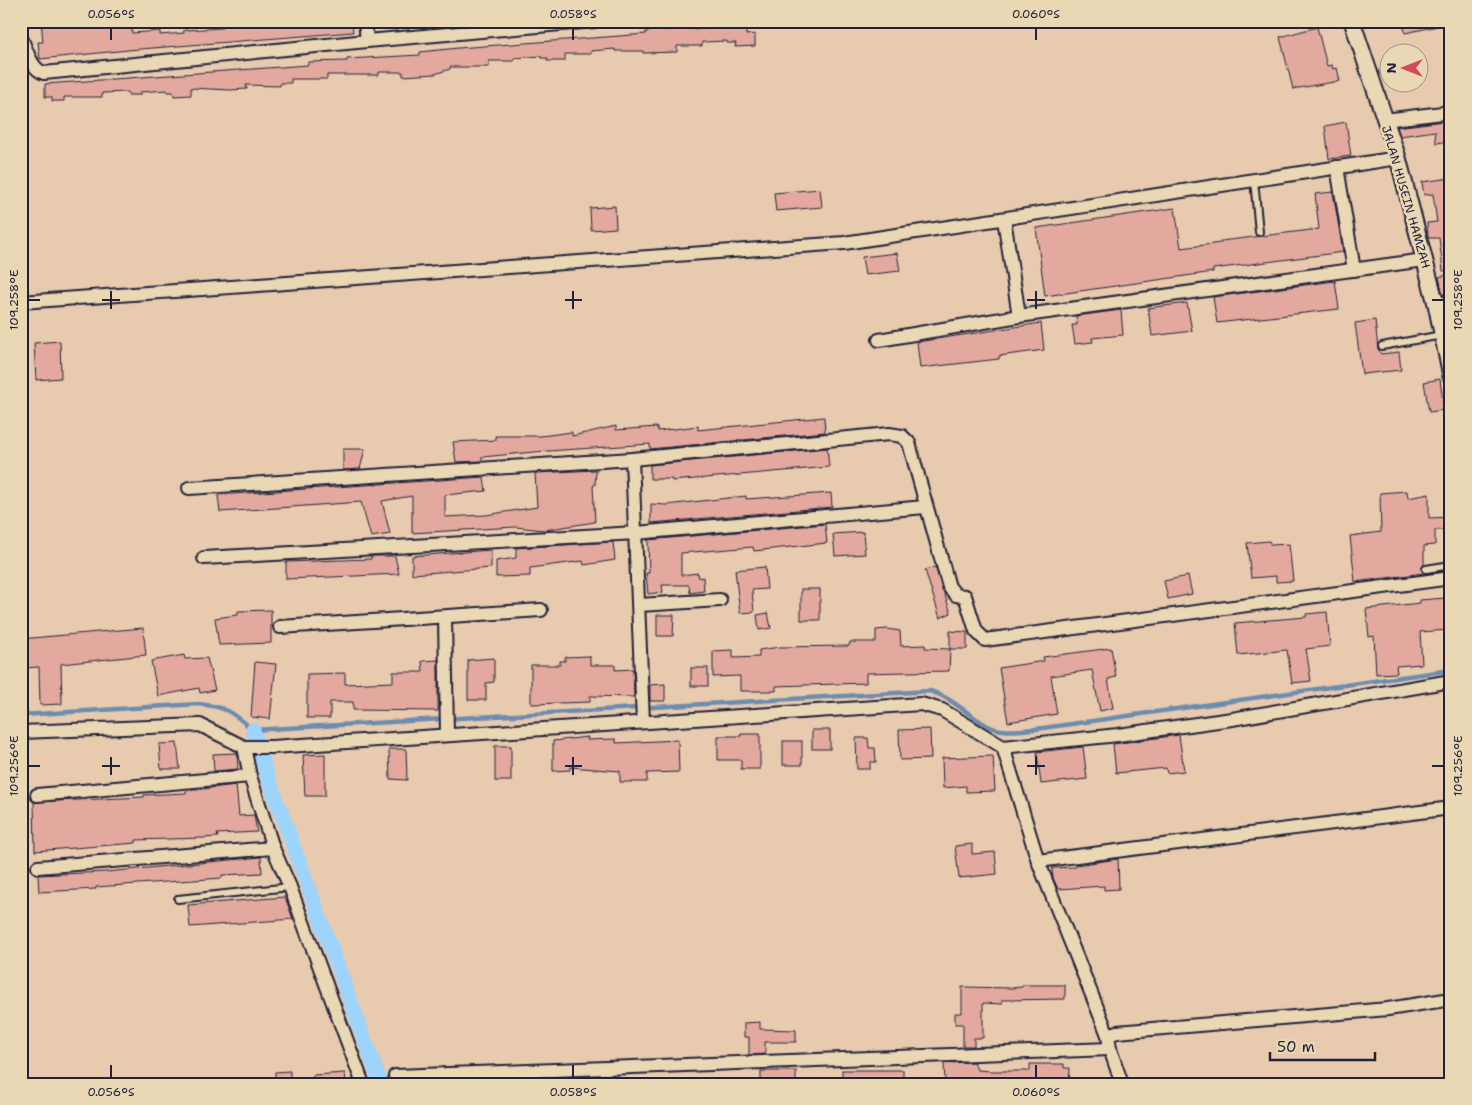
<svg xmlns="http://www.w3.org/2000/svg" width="1472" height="1105" viewBox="0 0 1472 1105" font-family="'Shantell Sans',sans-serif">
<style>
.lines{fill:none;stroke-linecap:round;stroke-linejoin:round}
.stream{stroke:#6c8daf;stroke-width:4.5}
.canal{stroke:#9dd4fc;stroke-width:15}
.building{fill:#e3a99e;stroke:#22223b}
.service-casing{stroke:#22223b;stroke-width:10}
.minor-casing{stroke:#22223b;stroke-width:16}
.tertiary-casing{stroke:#22223b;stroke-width:19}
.service{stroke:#ead8b5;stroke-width:6}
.minor{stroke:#ead8b5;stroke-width:12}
.tertiary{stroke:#ead8b5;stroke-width:15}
.ticks{fill:none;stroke:#22223b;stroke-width:2}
.labels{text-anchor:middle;stroke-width:5;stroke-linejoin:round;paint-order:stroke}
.street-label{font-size:12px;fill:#22223b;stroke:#ead8b5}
.neatline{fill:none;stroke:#22223b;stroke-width:2}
.ticks-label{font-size:12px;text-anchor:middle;fill:#22223b}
</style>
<rect width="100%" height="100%" fill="#e8caae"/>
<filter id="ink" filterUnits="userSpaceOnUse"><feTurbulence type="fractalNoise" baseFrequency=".02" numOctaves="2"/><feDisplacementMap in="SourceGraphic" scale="10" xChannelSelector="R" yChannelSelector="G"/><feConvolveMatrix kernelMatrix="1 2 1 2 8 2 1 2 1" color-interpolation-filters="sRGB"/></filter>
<g filter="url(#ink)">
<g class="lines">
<path class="stream" d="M 21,715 L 198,704 C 226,706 233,713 253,730 L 930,691 C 953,698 967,715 988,726 C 1002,733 1020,730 1036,729 L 1451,670"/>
<polyline class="canal" points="253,730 266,772 381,1084"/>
</g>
<g class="building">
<polygon points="41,21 131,21 132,33 160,31 160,35 184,33 184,30 223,28 223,25 228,25 228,21 272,22 272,24 296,24 296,21 352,21 353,32 128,50 40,59 38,42 43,42"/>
<polygon points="1403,21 1437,21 1438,26 1405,33"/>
<polygon points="746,26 746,35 755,34 755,46 735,47 736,43 727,43 727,41 702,42 702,46 677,46 677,52 643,53 643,51 615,51 615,49 591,51 591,54 565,54 565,61 547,61 548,58 541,58 541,56 514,58 514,61 489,61 489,67 450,67 450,69 435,74 403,76 403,72 379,72 379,75 327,75 327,79 291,79 291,83 280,83 280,86 246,85 247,89 230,90 191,88 191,95 174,96 173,92 167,92 167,90 140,92 140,95 128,95 128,92 102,93 102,97 64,97 64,101 52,101 52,97 45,97 45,84 308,65 308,62 347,61 347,59 420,55 420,52 458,48 646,34 646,31"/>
<polygon points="1317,27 1327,66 1332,65 1333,69 1337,68 1340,81 1293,89 1280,37"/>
<polygon points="1451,120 1451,141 1436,143 1435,131 1400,136 1397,127"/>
<polygon points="1346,122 1351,156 1329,159 1325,126"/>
<polygon points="1451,178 1451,271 1443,271 1439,238 1429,238 1428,235 1427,223 1437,222 1433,194 1424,195 1422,182"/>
<polygon points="820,189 822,207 776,211 774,193"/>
<polygon points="1333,192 1343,252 1213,269 1213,272 1045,296 1036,228 1175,208 1181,248 1221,243 1221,241 1319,229 1315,194"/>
<polygon points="615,206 616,228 591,230 590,208"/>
<polygon points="897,253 900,271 865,275 862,257"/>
<polygon points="1451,274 1451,294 1443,295 1439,277"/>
<polygon points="1335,281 1339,309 1217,323 1213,297"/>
<polygon points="1187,303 1192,331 1152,336 1148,308"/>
<polygon points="1121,310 1123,335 1092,338 1093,342 1075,344 1072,325 1077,325 1076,316"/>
<polygon points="1375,320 1378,349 1381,354 1399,352 1401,370 1362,374 1355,323"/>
<polygon points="1041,323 1044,350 999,356 999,359 920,368 917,342"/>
<polygon points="60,341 61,378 36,380 34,343"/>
<polygon points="1440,379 1444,410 1429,412 1424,382"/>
<polygon points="824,417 825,432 650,449 650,444 534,452 482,457 482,461 456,462 453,442 496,440 495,436 541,436 572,432 572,436 616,426 616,430 657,427 658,431 698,426 698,430"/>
<polygon points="827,448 829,467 672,481 672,479 650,479 650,465"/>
<polygon points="343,449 365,449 360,469 343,470"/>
<polygon points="596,470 595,485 593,486 595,522 544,530 516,527 412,533 412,496 382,501 390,534 371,537 361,502 220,512 218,495 484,477 486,491 445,495 445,517 486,515 537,507 535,473"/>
<polygon points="1407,491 1408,498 1429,494 1429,518 1451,517 1451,530 1435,530 1435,545 1424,546 1424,564 1421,569 1424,573 1355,582 1350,536 1381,532 1380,493"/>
<polygon points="831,493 832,507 651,523 651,504 666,505 746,496 746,499"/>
<polygon points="825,524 827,543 754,551 753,547 681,553 681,575 698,573 699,578 703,577 704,591 690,593 689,585 662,585 663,592 648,594 646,573 649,573 648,540"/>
<polygon points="863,532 865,554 835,556 833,534"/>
<polygon points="1269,541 1271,545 1289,544 1293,581 1276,582 1276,576 1251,578 1247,543"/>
<polygon points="613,542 615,560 584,565 583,561 530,568 530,576 496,577 496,561 516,558 516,548"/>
<polygon points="491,550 491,568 412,574 412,556"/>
<polygon points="371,556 395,556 399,574 286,579 286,562 371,559"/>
<polygon points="765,567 767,589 752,590 754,612 740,613 735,570"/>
<polygon points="935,567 951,613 940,618 925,570"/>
<polygon points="1188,576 1192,594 1168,599 1164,581"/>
<rect x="801" y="589" width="19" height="31"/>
<polygon points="1445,598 1448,630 1420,632 1422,664 1396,666 1397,673 1376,674 1374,636 1369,637 1366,609 1420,603 1420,600"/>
<polygon points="271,610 271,643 219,645 215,618 238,615 238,611"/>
<polygon points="1327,612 1330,646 1306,649 1311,681 1292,683 1287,650 1238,655 1235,623 1306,617 1306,614"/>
<polygon points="768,613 771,628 759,630 757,615"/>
<polygon points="657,615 674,615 673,636 657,636"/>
<polygon points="143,628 146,655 61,664 62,704 40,705 39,667 25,668 21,639"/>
<polygon points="887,629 900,631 901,646 925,645 925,648 950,649 949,671 866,673 866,683 776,686 776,691 740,691 740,676 713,677 713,651 733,650 733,658 759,657 759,650 780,647 849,646 850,642 876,642 876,630"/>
<polygon points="950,631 967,632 967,649 950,649"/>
<polygon points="1111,648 1116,677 1108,679 1113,708 1100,711 1092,670 1051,676 1057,714 1008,722 999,668 1044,661 1043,657"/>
<polygon points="184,655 185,659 207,658 215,690 200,693 199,688 158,696 151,661"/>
<polygon points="590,656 590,665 615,665 615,670 633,669 634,697 590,696 590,702 531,704 531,665 560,665 560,661 565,661 565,657"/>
<polygon points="494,658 494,682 486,683 486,700 468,700 468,660"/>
<polygon points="438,660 438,711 353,710 353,702 330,702 330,718 307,718 307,674 345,673 345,684 393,682 393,672 423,672 422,661"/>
<polygon points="255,662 276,664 270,719 251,717"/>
<rect x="691" y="668" width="17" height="18"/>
<polygon points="665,684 665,701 650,701 650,685"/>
<polygon points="930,729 931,759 900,760 899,730"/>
<rect x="812" y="730" width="18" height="19"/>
<polygon points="741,734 760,734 760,769 741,769 741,760 718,760 718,736 741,736"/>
<polygon points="1179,735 1184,771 1167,773 1166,768 1116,773 1113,744"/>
<polygon points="588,737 587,740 616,739 616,743 678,740 679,772 647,773 647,782 620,782 620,771 570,767 570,770 553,771 553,741"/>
<polygon points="856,738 868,738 869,748 875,748 876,762 870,762 870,769 857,769"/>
<rect x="783" y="741" width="19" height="24"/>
<polygon points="177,743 180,769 161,769 159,744"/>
<rect x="495" y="746" width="16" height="35"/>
<polygon points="1083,747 1087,779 1041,784 1037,752"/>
<polygon points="389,749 406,749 407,780 390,779"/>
<polygon points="213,754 237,753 238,769 214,771"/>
<polygon points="325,754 325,796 305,796 303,755"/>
<polygon points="993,756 995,791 966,792 966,786 943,788 942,758"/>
<polygon points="236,785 239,816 254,815 257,832 217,834 218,837 203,838 136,840 136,843 35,851 34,802 144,797 144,795 186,793 186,791"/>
<polygon points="972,844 972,854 995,852 997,874 959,878 955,846"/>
<polygon points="261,857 262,873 222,875 222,878 96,887 96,889 39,892 38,875 106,872"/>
<polygon points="1118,859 1119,889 1104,890 1104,886 1058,889 1053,878 1052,868 1076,867 1076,865"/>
<polygon points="285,897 293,919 190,927 188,905"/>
<polygon points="1022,985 1065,985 1065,999 1002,1000 1002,1004 983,1003 983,1038 974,1038 974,1046 963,1046 963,1024 955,1024 955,1013 962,1013 962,987 1012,988 1022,987"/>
<polygon points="760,1022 760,1029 796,1030 796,1042 765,1042 765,1054 749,1055 749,1037 744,1037 744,1023"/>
<polygon points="974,1062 977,1070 992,1071 1030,1071 1030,1064 1064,1064 1064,1068 1070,1068 1069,1084 945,1084 944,1063"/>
<rect x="842" y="1070" width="61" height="14"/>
<polygon points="290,1071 290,1084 275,1084 275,1072"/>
<rect x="761" y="1071" width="35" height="13"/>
<polygon points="345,1073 346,1084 313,1084 313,1075"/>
</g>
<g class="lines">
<defs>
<g id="service">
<polyline points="1254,180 1259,232"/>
<polyline points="1382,346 1442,335"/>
<polyline points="1426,569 1451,565"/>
<polyline points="178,899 290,887"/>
</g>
<g id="minor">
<polyline points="365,21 367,41"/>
<path d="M 21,38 C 27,50 31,69 44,73 L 367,41 L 595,21"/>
<polyline points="1384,120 1451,112"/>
<polyline points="1337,167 1354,270"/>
<polyline points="1004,219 1019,316"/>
<polyline points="21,302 844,243 1398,158"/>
<polyline points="1436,304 1451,302"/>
<polyline points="879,340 1019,316 1424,260"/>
<polyline points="632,459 643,721"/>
<polyline points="189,488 632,459 889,434 902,436 909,443 949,587 956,595 965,596 976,631 985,640 1451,578"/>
<polyline points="204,558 636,533 925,507"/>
<polyline points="639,605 720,600"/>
<polyline points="445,618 447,735"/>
<polyline points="280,627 541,610"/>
<polyline points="21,732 200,725 244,747 272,747 921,704 942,710 1003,747 1118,735 1232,719 1451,681"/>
<polyline points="244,747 250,776 273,848 290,887 363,1084"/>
<polyline points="1003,747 1038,861"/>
<polyline points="37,795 250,776"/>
<polyline points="38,867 273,848"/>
<polyline points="1108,1035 1038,861 1451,808"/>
<polyline points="395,1076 1110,1049"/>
<polyline points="1122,1084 1110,1049 1108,1035 1117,1032 1388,1009 1451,999"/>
</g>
<polyline id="tertiary" points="1352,21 1398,158 1436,304 1451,376"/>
</defs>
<use href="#service" class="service-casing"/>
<use href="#minor" class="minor-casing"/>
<use href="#tertiary" class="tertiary-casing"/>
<use href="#service" class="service"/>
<use href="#minor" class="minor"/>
<use href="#tertiary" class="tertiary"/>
</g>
</g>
<path class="ticks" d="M 111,28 L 111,40M 573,28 L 573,40M 1036,28 L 1036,40M 111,291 L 111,309M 573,291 L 573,309M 1036,291 L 1036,309M 28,300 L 40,300M 102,300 L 120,300M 565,300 L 582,300M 1027,300 L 1045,300M 1432,300 L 1444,300M 111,757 L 111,775M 573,757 L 573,775M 1036,757 L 1036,775M 28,766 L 40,766M 102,766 L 120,766M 565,766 L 582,766M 1027,766 L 1045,766M 1432,766 L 1444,766M 111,1065 L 111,1078M 573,1065 L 573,1078M 1036,1065 L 1036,1078"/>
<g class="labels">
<g class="street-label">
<text transform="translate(1406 197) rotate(74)" y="4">JALAN HUSEIN HAMZAH</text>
</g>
</g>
<rect width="1472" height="1105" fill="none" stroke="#ead8b5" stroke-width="55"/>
<g transform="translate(1404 68) rotate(270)"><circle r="24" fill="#ead8b5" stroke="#9a8f84"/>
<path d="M0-4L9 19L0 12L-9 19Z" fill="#d1495b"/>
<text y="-8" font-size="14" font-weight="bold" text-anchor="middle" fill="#22223b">N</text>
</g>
<path d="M1270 1052v8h105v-8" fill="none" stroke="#22223b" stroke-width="2.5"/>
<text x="1277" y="1052" font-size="15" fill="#22223b" stroke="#ead8b5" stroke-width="4" paint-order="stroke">50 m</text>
<rect x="28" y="28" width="1416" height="1050" class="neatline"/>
<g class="ticks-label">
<text x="111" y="18">0.056°S</text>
<text x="573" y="18">0.058°S</text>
<text x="1036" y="18">0.060°S</text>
<text transform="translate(1458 300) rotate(-90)" y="4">109.258°E</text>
<text transform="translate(14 300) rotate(-90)" y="4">109.258°E</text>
<text transform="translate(1458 766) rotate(-90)" y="4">109.256°E</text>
<text transform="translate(14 766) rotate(-90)" y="4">109.256°E</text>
<text x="111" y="1096">0.056°S</text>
<text x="573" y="1096">0.058°S</text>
<text x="1036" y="1096">0.060°S</text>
</g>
</svg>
